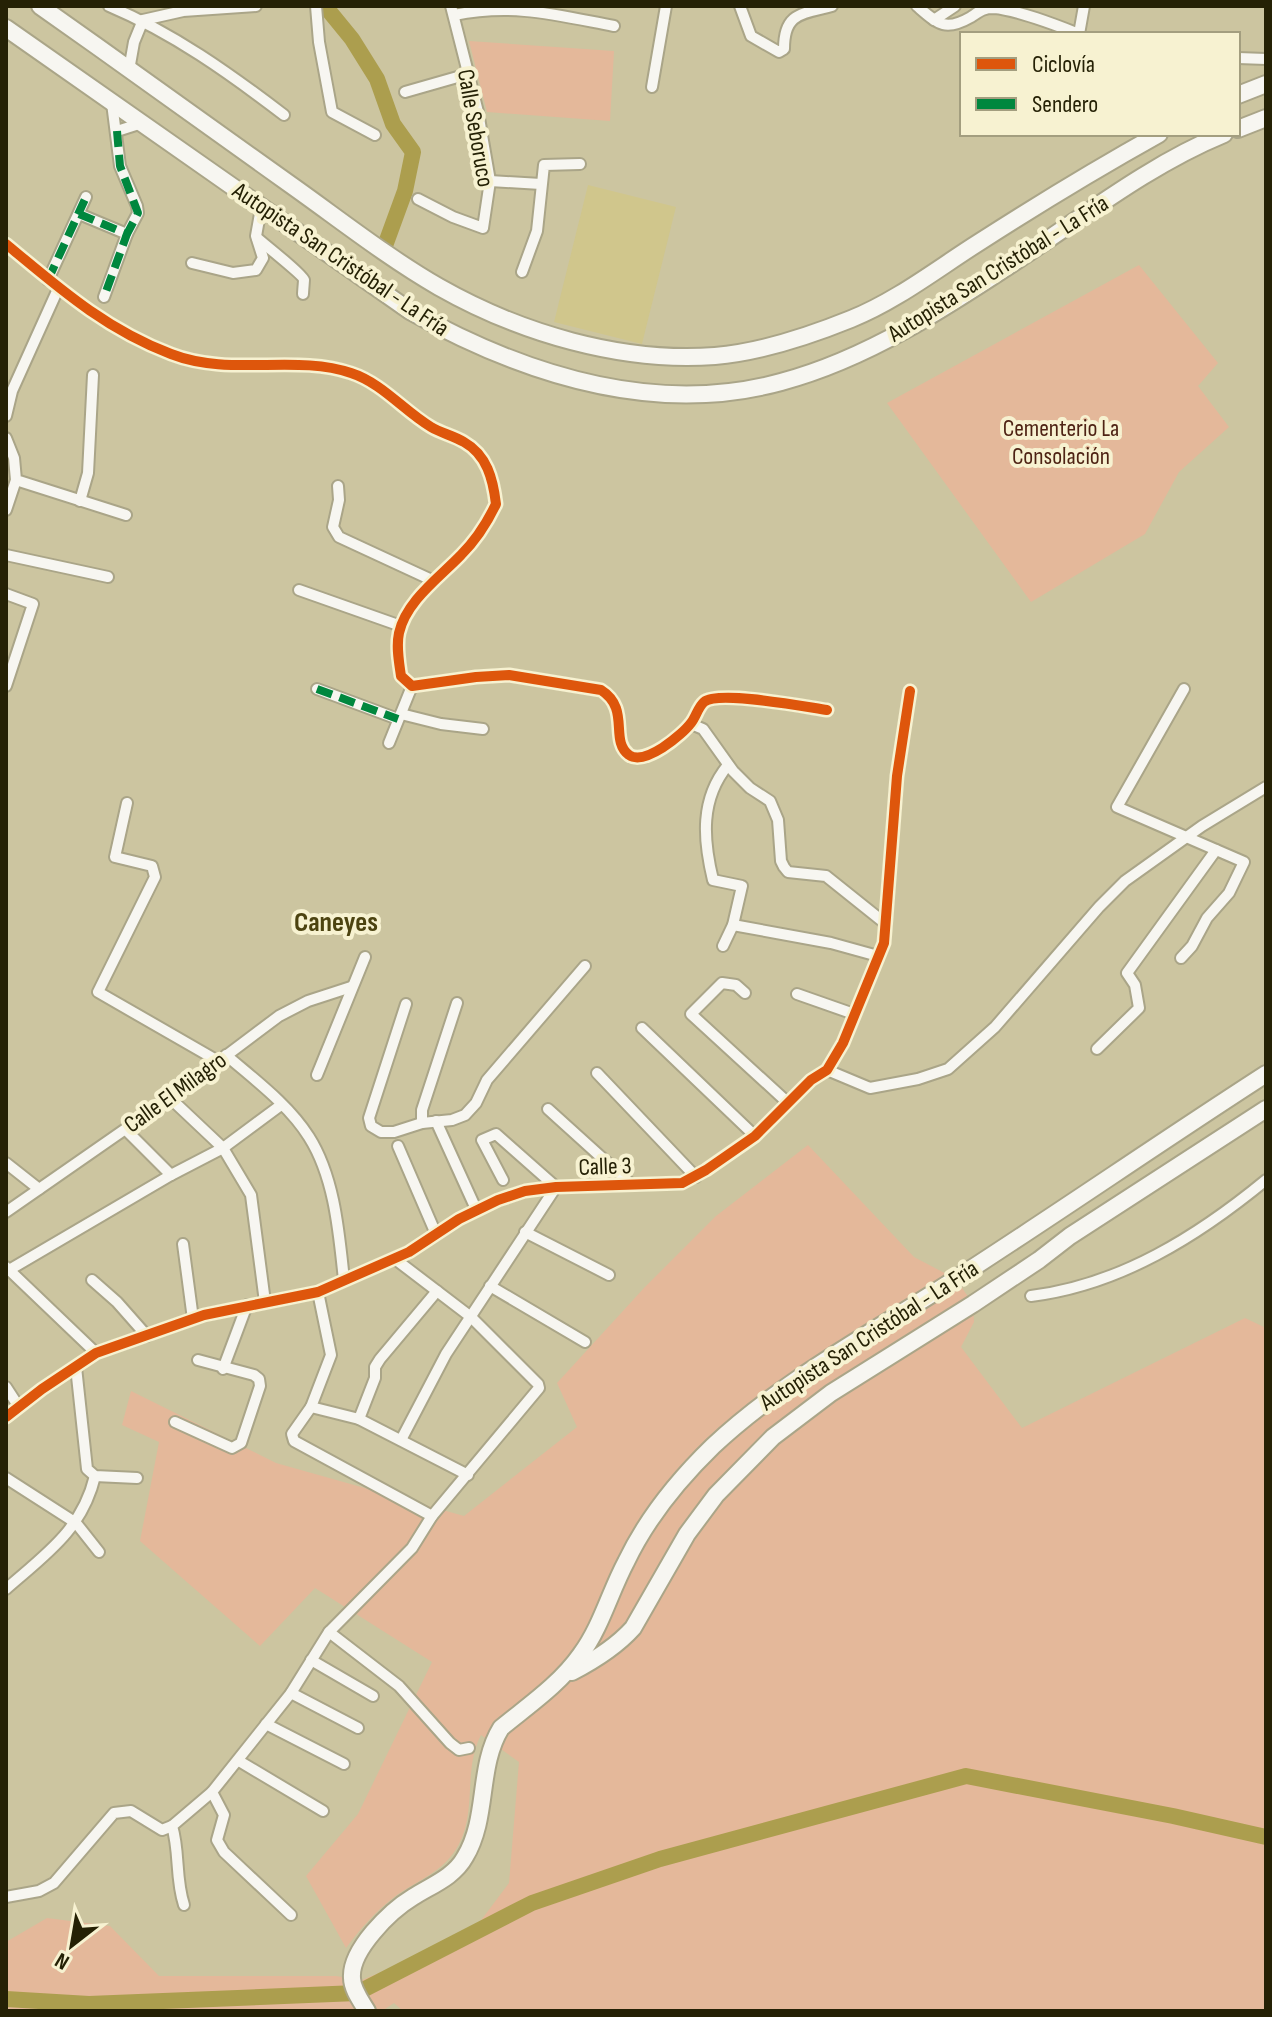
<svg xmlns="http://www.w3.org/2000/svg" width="1272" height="2017" viewBox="0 0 1272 2017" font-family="'Sofia Sans Condensed',sans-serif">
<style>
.built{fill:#d0c68c}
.green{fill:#e4b89a}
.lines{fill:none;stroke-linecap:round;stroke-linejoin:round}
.river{stroke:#ac9e4e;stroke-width:16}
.minor-casing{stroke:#aaa588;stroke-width:14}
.highway-casing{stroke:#aaa588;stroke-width:20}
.minor{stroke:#f7f6f1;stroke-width:10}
.highway{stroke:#f7f6f1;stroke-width:16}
.quiet{stroke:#00873e;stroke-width:8;stroke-dasharray:16 8;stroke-linecap:butt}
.cycleway-casing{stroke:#f7f2d1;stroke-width:15}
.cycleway{stroke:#de560c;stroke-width:10}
.labels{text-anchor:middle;stroke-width:8;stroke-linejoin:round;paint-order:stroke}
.street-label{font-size:24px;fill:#252105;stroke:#f7f2d1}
.park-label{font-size:24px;fill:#4e2314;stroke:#f7f2d1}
.quarter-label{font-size:28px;font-weight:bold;fill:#4c4310;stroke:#f7f2d1}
</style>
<rect width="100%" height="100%" fill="#ccc5a0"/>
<polygon class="built" points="588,185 676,207 642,344 554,322"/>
<g class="green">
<polygon points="469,41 614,51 610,121 487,112"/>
<polygon points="1139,265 1218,363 1198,386 1229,427 1179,472 1145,534 1031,602 887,403"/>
<path d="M 808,1145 L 914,1257 L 956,1279 L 973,1304 L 974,1322 L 961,1347 L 1022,1428 L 1245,1318 L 1266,1328 L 1266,2011 L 403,2011 L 394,2003 L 382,2011 L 6,2011 L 6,1942 L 47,1918 L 110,1926 L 159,1976 L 336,1976 L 362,1980 L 470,1935 L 509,1883 L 519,1762 L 481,1735 C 463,1769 477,1810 459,1844 C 444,1873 418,1879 393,1898 C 375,1912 360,1929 346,1948 L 306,1876 L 358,1814 L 432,1662 L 315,1588 L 260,1646 L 140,1541 L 159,1442 L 122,1425 L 131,1391 L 276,1463 L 464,1516 L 577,1427 L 557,1383 L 644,1288 L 716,1216 Z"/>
</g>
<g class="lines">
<g class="river">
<polyline points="325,6 352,39 377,79 393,124 413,152 405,191 386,243"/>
<polyline points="6,1999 89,2004 357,1993 532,1903 660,1859 966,1776 1173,1816 1266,1837"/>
</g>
<defs>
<g id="minor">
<path d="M 109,6 C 173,33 229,73 284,115"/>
<polyline points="316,6 319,42 332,112 375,135"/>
<path d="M 740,6 L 751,36 L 779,52 L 784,49 C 784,13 801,14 832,6"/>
<path d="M 917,6 C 938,24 945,32 971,17 C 980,11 983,8 994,8 C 1018,10 1056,25 1079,34"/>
<path d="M 454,15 C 514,3 556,15 614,26"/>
<polyline points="143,20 183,11 256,6"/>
<polyline points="934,20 955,6"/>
<polyline points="1079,34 1084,6"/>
<polyline points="1238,58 1266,59"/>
<polyline points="129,70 134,42 143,20"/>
<polyline points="652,87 666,6"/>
<polyline points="405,92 468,74"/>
<polyline points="112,103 120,166 137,206 138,213 127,234"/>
<polyline points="117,131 142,123"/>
<polyline points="490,181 541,184"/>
<polyline points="418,199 453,217 483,228 490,181 478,112 451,6"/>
<polyline points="79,214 127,234 104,297"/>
<path d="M 257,238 C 264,244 303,275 304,280 C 304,281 303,292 303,294"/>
<path d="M 6,244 C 59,288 105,329 171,354 C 230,377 295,354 351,373 C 382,383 404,411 431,427 C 441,433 454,436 464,442 C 487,455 493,479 496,504 C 487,523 476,540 461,555 C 440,577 406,601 399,633 C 396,647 399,662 401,676 L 412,686 L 476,677 L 509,675 L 601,690 C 631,709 609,740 629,755 C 645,766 682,735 691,723 C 696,717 698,707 704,702 C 719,690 806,707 827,710"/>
<polyline points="192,263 233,273 256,270 263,258 256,236 261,208"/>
<polyline points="522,272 537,231 544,165 580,164"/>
<polyline points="48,280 86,197"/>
<polyline points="6,416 12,391 58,289"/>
<polyline points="6,438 14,458 16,480 126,515"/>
<polyline points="338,486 339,500 333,527 339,537 434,581"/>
<polyline points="80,501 88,473 93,375"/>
<polyline points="6,510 16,480"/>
<polyline points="6,555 108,577"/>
<polyline points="299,590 401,626"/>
<polyline points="6,594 33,604 6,686"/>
<polyline points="317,689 398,719"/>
<polyline points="401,714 441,724 483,729"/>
<polyline points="691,724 703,729 733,771 750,788 770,801 778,820 781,861 784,867 788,872 826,876 886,924"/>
<polyline points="389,743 412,686"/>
<polyline points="127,803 115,857 152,866 155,877 98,992 218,1061"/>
<polyline points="733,925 831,943 878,956"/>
<path d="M 723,946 L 733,925 L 742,886 L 713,880 C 703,839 700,799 728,765"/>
<polyline points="1181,958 1192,946 1207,918 1229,893 1244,862 1117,807 1184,689"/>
<polyline points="745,993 736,985 722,983 691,1014 787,1102"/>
<polyline points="797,994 854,1014"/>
<polyline points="406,1004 369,1118 371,1126 381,1132 394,1132 422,1123 452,1120 465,1115 476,1103 487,1080 585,966"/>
<polyline points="642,1028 755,1136"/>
<polyline points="1097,1049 1139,1008 1135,985 1127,973 1216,850"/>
<path d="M 226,1055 C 255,1080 289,1105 309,1137 C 335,1178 339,1234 344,1280"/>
<polyline points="827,1070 870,1088 918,1079 948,1069 995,1027 1099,907 1125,881 1202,826 1266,787"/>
<polyline points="597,1073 696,1177"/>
<polyline points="317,1075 365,957"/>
<polyline points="170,1098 223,1148 251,1195 265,1302"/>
<polyline points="548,1109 632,1185"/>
<polyline points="436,1121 476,1209"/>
<polyline points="422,1123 422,1110 457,1003"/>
<polyline points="398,1146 436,1234"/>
<polyline points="6,1163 39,1189"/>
<polyline points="171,1175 223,1148 281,1105"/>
<polyline points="6,1212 170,1098 279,1016 308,1001 351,987"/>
<polyline points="525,1232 609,1275"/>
<polyline points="183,1244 193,1319"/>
<polyline points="6,1267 96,1353"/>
<polyline points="9,1270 171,1175 126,1130"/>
<polyline points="92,1280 117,1302 147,1336"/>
<polyline points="490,1286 585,1342"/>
<polyline points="318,1292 331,1355 311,1407 359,1419 468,1475"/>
<path d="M 1031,1296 C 1120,1285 1198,1236 1266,1180"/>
<polyline points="76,1367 87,1469 95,1476 137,1478"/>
<polyline points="223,1369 247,1305"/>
<polyline points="6,1387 19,1407"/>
<polyline points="311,1407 292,1434 294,1441 432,1516"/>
<polyline points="6,1417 42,1389 96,1353 204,1315 318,1292 409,1252 459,1219 498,1200 525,1191 556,1187 682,1183 706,1170 755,1136 811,1080 827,1070 843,1043 884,943 897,776 910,691"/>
<polyline points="359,1419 375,1378 375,1367 380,1359 437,1291"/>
<polyline points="175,1422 232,1448 241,1443 260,1386 259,1379 254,1375 198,1360"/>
<polyline points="401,1440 446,1354 556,1187 496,1134 482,1140 503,1180"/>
<polyline points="6,1478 76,1523 99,1552"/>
<path d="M 6,1589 C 46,1554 82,1530 95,1476"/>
<polyline points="329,1632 399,1686 450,1743 459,1750 469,1748"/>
<polyline points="311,1660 373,1696"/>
<polyline points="291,1693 358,1728"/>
<polyline points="266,1724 344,1764"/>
<polyline points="239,1761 323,1811"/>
<polyline points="6,1897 39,1891 54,1883 114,1813 131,1811 162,1830 172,1826"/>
<path d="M 184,1905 C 175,1878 180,1852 172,1826 L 212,1792"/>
<polyline points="291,1915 224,1852 217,1840 224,1815 212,1792 291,1693 329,1632 412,1548 432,1516 539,1388 538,1384 471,1317 395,1259"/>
</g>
<g id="highway">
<path d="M 40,6 C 124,65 207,125 291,185 C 339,219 387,257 439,287 C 520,333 621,363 715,356 C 761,352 809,336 851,319 C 896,301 937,269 978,243 C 1037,205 1098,168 1159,134"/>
<path d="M 6,28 L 410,311 C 521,373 653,417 781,382 C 868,359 948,306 1022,257 C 1087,214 1151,164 1224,134"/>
<polyline points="1238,95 1266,84"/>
<polyline points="1238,129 1266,118"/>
<path d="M 572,1672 C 595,1660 616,1647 633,1628 L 687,1534 L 716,1495 L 773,1437 L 831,1393 L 973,1304 L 1039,1260 L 1070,1236 L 1266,1109"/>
<path d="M 367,2011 C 361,2001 352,1989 352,1978 C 350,1950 390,1911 413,1897 C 432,1885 454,1877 465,1857 C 489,1817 477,1767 501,1728 C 529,1705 560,1684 581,1654 C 601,1627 610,1592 626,1562 C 647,1518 678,1480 713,1446 C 786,1378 874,1332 957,1278 C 1061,1211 1162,1141 1266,1074"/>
</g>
</defs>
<use href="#minor" class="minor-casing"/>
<use href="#highway" class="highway-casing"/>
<use href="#minor" class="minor"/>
<use href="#highway" class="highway"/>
<g class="quiet">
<polyline points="117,131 120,166 138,213 127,234"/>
<polyline points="79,214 127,234 104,297"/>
<polyline points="48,280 86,197"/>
<polyline points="317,689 398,719"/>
</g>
<defs>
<g id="cycleway">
<path d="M 6,244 C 59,288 105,329 171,354 C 230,377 295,354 351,373 C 382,383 404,411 431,427 C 441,433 454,436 464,442 C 487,455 493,479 496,504 C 487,523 476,540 461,555 C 440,577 406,601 399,633 C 396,647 399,662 401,676 L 412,686 L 476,677 L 509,675 L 601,690 C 631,709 609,740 629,755 C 645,766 682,735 691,723 C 696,717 698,707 704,702 C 719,690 806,707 827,710"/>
<polyline points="6,1417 42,1389 96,1353 204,1315 318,1292 409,1252 459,1219 498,1200 525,1191 556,1187 682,1183 706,1170 755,1136 811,1080 827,1070 843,1043 884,943 897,776 910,691"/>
</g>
</defs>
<use href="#cycleway" class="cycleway-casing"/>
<use href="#cycleway" class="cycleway"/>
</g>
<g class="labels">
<g class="street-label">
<text transform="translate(476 128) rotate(80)" y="8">Calle Seboruco</text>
<text transform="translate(341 259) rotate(34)" y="8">Autopista San Cristóbal - La Fría</text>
<text transform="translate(998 268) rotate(-32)" y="8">Autopista San Cristóbal - La Fría</text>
<text transform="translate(175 1092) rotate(-36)" y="8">Calle El Milagro</text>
<text transform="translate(605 1166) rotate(-2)" y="8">Calle 3</text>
<text transform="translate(869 1335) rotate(-33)" y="8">Autopista San Cristóbal - La Fría</text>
</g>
<g class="park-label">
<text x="1061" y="436">Cementerio La<tspan x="1061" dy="28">Consolación</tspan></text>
</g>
<g class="quarter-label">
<text x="336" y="931">Caneyes</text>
</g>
</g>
<rect width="1272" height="2017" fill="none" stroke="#252105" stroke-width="16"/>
<rect x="960" y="32" width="280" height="104" fill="#f7f2d1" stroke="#a39e7f" stroke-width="2"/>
<rect x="976" y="58" width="40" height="12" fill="#de560c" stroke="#a39e7f" stroke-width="2"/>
<text x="1032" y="72" font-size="24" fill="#252105">Ciclovía</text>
<rect x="976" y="98" width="40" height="12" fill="#00873e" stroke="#a39e7f" stroke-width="2"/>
<text x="1032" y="112" font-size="24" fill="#252105">Sendero</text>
<g transform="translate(72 1945) rotate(211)" stroke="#f7f2d1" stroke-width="6" paint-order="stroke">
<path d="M0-6L14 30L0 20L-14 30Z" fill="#252105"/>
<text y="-12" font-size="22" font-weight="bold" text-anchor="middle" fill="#252105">N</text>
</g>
</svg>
